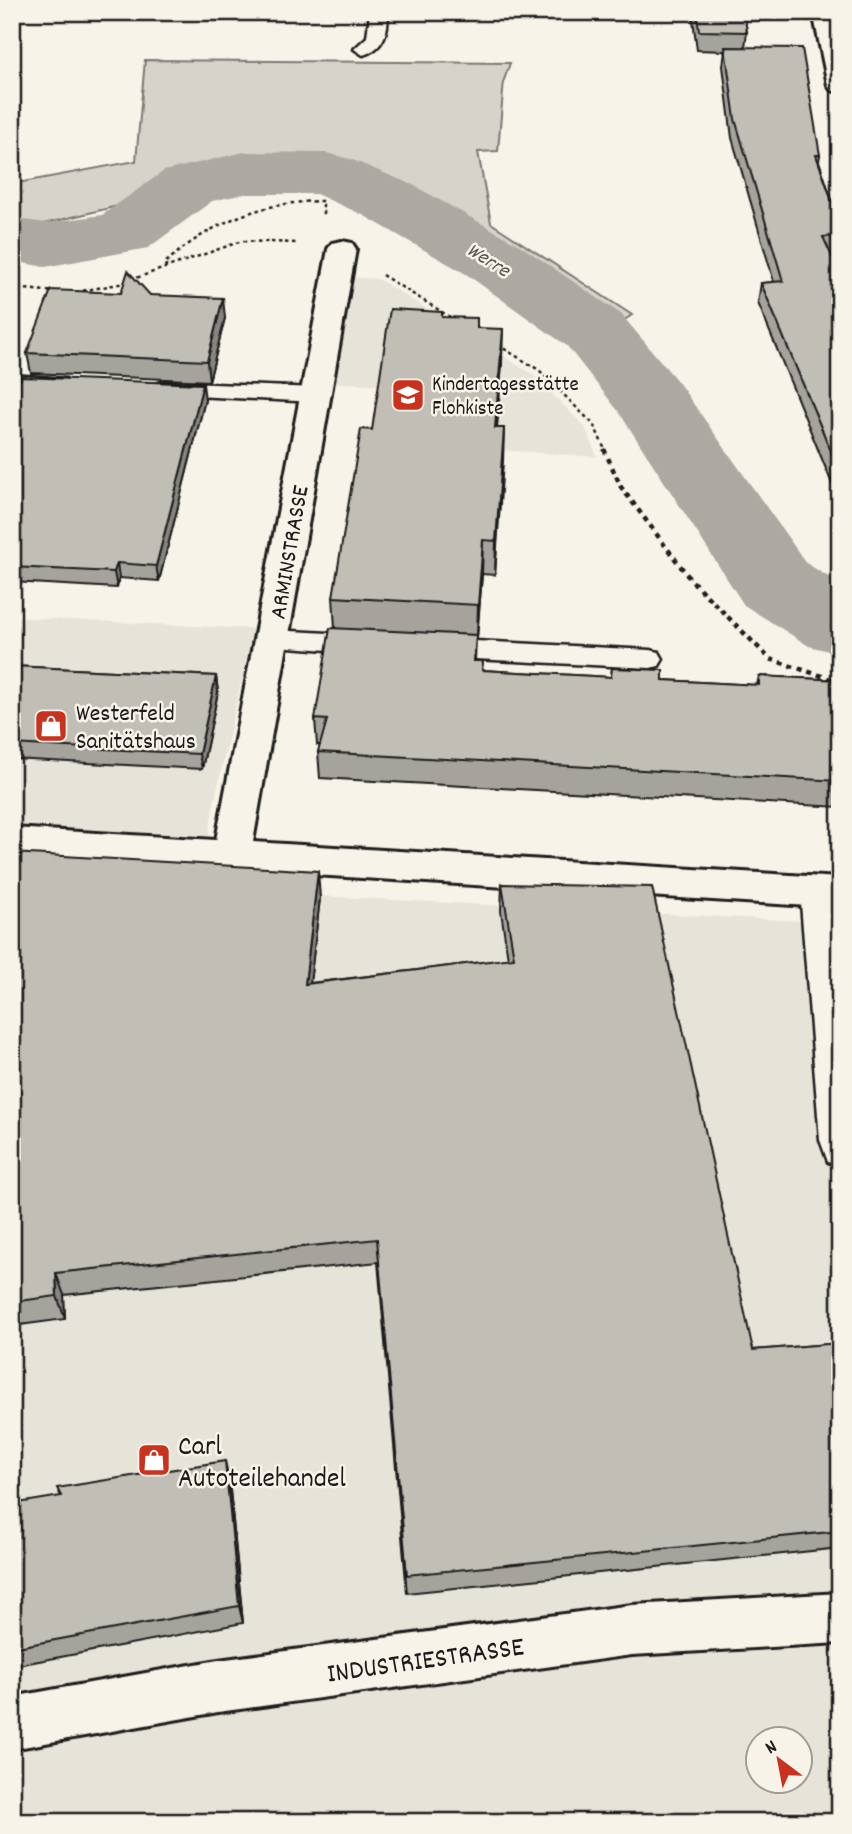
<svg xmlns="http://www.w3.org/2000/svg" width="852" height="1834" viewBox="0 0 852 1834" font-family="Dekko,sans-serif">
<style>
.built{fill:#e6e3d9;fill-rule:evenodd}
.green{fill:#d7d3cb;stroke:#7a7874;stroke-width:2}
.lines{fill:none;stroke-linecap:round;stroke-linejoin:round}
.river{fill:#aca9a2;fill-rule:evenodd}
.service-casing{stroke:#1c1c1c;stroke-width:5}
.minor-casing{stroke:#1c1c1c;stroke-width:6}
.tertiary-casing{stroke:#1c1c1c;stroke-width:6}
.path-far1{stroke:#1c1c1c;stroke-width:2.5;stroke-dasharray:3.5 3.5;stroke-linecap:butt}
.path{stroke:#1c1c1c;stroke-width:4.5;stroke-dasharray:5 5;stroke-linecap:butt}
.service{fill:#f7f3e8;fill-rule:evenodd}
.minor{fill:#f7f3e8;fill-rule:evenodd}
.tertiary{fill:#f7f3e8;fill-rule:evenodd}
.wall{fill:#a5a39c;stroke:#1c1c1c;stroke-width:2}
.shaded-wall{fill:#86857f;stroke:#1c1c1c;stroke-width:2}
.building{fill:#c0beb5;stroke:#1c1c1c;stroke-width:2}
.labels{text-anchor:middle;stroke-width:5;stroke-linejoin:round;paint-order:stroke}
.far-water-label{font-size:21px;font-style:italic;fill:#565452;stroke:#f7f3e8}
.far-poi-label{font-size:21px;fill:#1c1c1c;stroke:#f7f3e8;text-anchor:start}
.street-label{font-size:24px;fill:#1c1c1c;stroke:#f7f3e8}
.poi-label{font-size:24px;fill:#1c1c1c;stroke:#f7f3e8;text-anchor:start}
.near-poi-label{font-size:28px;fill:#1c1c1c;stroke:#f7f3e8;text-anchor:start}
.near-street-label{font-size:28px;fill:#1c1c1c;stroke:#f7f3e8}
</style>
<rect width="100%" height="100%" fill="#f7f3e8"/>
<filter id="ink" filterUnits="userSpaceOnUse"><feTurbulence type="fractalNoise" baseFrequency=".0143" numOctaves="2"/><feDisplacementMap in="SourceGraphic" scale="14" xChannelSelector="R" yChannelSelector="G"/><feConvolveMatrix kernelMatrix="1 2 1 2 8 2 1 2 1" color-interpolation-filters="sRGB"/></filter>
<g filter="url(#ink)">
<g class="built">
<polygon points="346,277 378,279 532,374 585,427 597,457 376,441 384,385 327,382"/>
<path d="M 12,617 L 253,629 L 213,807 L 200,890 L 840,923 L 840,1822 L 12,1822 ZM 758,1740 L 800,1740 L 800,1782 L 758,1782 Z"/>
</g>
<polygon class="green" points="145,60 510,63 504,80 498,151 478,152 491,223 632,315 618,324 401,191 334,166 260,159 225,160 130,203 27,228 12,226 12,184 136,161"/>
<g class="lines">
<polygon class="river" points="244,152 326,153 350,159 413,185 518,244 621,314 678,382 806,563 840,584 840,654 809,646 744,605 619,412 567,346 466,274 363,215 316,194 244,194 212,201 148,248 45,267 12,261 12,218 45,223 102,215 164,171"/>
<defs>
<g id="service">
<path d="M 370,12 L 388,12 C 388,32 384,49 363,55 L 354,49 L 367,37 Z"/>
<polygon points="12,375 66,379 69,384 66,389 12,389"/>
<polygon points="163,382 317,388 325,390 329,395 325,400 317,402 155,394 152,389 155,384"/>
<polygon points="272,630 366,635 375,638 379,644 375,650 366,653 263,645 259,639 263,633"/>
<polygon points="437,639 650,650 659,652 663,659 659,666 650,668 437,657 428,654 424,648 428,642"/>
<polygon points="815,880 825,883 830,891 840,1002 840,1166 828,1162 820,1140 800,891 805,883"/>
</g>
<g id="minor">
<polygon points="813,12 837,12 840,26 840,92 831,90 828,85"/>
<polygon points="342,241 352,243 356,249 253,842 840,878 840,908 12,856 12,828 216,840 328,249 332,243"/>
</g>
<polygon id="tertiary" points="840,1593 840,1643 632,1655 218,1712 12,1749 12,1697 218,1660 632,1605"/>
</defs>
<use href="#service" class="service-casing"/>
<use href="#minor" class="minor-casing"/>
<use href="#tertiary" class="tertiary-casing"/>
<g class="path-far1">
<path d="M 167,267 L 164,264 C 211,222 260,202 323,201 L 323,215"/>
<polyline points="382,275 455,320"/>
<polyline points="12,288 57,292"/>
<polyline points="76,292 119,284 242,241 297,243"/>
<polyline points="498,345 539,370 594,425 605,450"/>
</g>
<polyline class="path" points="604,449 621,487 691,580 770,659 840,682"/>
<use href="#service" class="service"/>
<use href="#minor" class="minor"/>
<use href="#tertiary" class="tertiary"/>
</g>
<g class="wall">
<polygon points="692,12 744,12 747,32 745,47 820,155 819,161 840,224 840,255 831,256 840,274 840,503 758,303 761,283 774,282 732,138 723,66 725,51 697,50"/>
<polygon points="150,295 225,318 209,381 31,373 27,353"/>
<polygon points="442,312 442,317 477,328 502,362 497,428 504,428 495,575 482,574 477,638 476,638 475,661 483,661 482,670 611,677 612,668 663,680 757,685 759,676 840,680 840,807 320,778 318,752 320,745 317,745 315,719 335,628 333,597"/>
<polygon points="205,400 159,581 119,578 117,588 12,582 12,401"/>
<polygon points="12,666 216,676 218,692 202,769 12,759"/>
<polygon points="12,853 320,898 310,983 508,959 501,911 502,884 753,1350 840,1343 840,1548 407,1593 378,1262 64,1295 65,1319 12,1326"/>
<polygon points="229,1480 243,1623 12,1666 12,1504"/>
</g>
<g class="shaded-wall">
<polygon points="223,298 225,318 209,381 207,361"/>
<polygon points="503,329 502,362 494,462 495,428"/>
<polygon points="203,384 205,400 159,581 156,566"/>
<polygon points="504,428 503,462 495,575 496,541"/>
<polygon points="483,540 482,574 477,638 478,605"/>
<polygon points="117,563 119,578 117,588 114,572"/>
<polygon points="216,676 218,692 202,769 199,754"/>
<polygon points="318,871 320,898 307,1009 305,984"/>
<polygon points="56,1273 64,1295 65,1319 57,1296"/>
<polygon points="225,1461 229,1480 243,1623 239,1606"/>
</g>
<g class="building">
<polygon points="697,12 744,12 747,32 699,31"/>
<polygon points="725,47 802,48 820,155 816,155 840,224 840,236 823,237 840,274 840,473 761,283 783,281 735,119"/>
<polygon points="128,271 150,295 223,298 207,361 27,353 51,290 121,293"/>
<polygon points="390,309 442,312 442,317 477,318 477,328 503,329 495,428 504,428 496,541 483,540 478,605 333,597 361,429 372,430"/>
<polygon points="21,377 203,384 156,566 117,563 114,572 12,567 12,401"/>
<polygon points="330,628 476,635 474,661 483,661 482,670 611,677 612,668 663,670 663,680 759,685 759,676 840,680 840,781 318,752 327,720 315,719"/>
<polygon points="12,666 216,676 199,754 12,744"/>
<polygon points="12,853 318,871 305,984 514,958 502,884 652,887 753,1350 840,1343 840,1531 407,1575 377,1239 56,1273 57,1296 12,1302"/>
<polygon points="225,1461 239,1606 12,1648 12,1504 61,1496 57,1488"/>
</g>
</g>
<defs>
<symbol id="school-square" viewBox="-11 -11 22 22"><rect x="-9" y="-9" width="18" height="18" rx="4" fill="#c8321e" stroke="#f7f3e8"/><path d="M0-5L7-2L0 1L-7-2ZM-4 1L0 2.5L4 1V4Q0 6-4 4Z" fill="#fff"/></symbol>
<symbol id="shop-square" viewBox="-11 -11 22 22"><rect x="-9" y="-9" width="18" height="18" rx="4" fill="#c8321e" stroke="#f7f3e8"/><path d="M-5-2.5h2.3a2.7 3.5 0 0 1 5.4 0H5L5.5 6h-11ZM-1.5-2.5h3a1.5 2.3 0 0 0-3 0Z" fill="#fff"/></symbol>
</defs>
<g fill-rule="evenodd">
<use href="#school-square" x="389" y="376" width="38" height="38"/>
<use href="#shop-square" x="32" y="707" width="38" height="38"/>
<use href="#shop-square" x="135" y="1441" width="38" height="38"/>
</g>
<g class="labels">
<g class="far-water-label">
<text transform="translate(489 259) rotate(32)" y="7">Werre</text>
</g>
<g class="far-poi-label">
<text x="432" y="390">Kindertagesstätte<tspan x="432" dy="24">Flohkiste</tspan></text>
</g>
<g class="street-label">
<text transform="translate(288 552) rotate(-80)" y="8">ARMINSTRASSE</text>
</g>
<g class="poi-label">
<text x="76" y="720">Westerfeld<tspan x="76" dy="28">Sanitätshaus</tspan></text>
</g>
<g class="near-poi-label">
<text x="178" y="1454">Carl<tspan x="178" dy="32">Autoteilehandel</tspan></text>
</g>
<g class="near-street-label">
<text transform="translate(425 1658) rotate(-8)" y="10">INDUSTRIESTRASSE</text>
</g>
</g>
<rect width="852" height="1834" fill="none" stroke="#f7f3e8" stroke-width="42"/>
<rect x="21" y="21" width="810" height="1792" fill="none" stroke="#1c1c1c" stroke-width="2.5" filter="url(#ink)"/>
<g transform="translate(779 1760) rotate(328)"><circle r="33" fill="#f7f3e8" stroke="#9f9d96" stroke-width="2"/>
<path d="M0-5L12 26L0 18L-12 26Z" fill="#c8321e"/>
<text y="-10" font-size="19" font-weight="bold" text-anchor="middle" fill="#1c1c1c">N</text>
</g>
</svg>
